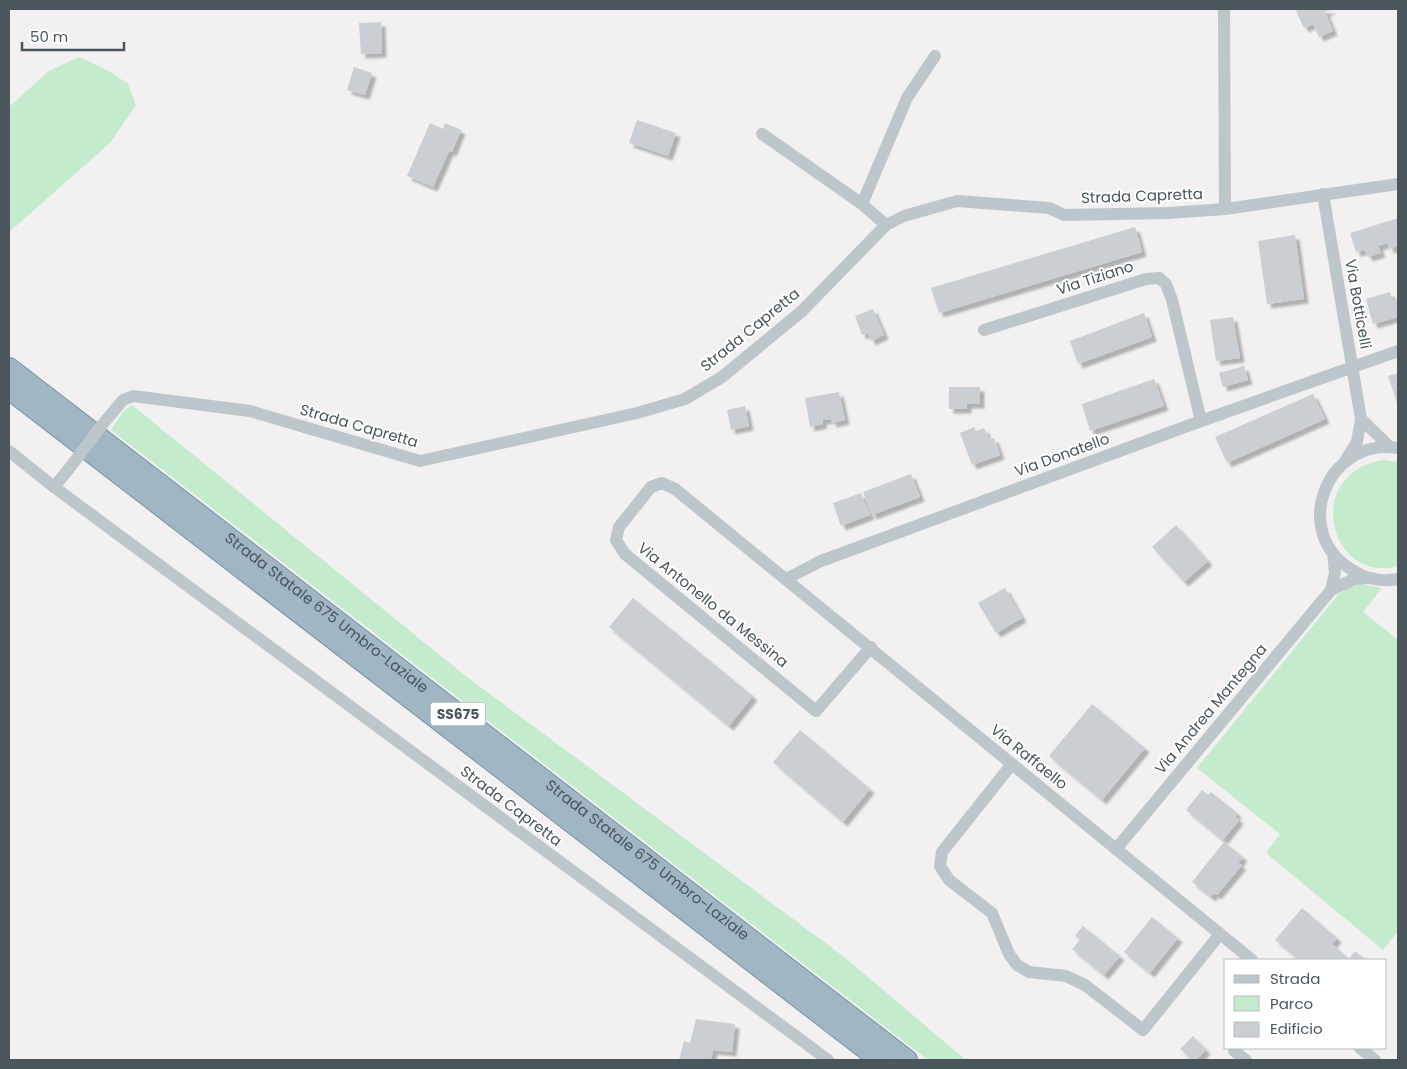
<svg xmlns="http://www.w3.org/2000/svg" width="1407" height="1069" viewBox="0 0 1407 1069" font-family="Poppins,sans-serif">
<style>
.green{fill:#c3ebcc}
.building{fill:#cbced2;filter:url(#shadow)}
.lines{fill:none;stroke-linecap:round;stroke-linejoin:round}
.trunk-casing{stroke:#7895a5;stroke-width:22}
.minor{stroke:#bdc6cb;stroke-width:12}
.trunk{stroke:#a0b6c2;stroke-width:20}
.minor-bridge{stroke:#bdc6cb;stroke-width:12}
.labels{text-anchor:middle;stroke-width:4;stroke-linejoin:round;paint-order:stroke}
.shield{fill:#fff;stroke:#80898c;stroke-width:1}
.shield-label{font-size:14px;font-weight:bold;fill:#4a565b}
.street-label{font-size:15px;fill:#4a565b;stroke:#fff}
</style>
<defs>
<filter id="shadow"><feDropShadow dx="4.5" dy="4.5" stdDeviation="1" flood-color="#0004"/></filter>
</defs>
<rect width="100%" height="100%" fill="#f2f0f0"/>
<g class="green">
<polygon points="79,57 109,71 128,84 136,105 110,143 9,232 9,107 49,71"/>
<polygon points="132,405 463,674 843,956 966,1060 928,1060 111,430 123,412"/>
<path d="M 1383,460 L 1398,462 L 1398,566 C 1329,585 1302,473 1383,460 Z"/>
<polygon points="1361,584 1382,588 1363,612 1398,640 1398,931 1383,950 1266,853 1280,834 1197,768 1338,595 1352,585"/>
</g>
<g class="building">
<polygon points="1301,9 1332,9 1325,12 1333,31 1319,37 1313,24 1304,28 1296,11"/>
<polygon points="381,22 382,53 361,54 359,23"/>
<polygon points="354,67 372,73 365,95 347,90"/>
<polygon points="637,120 676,133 668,156 629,143"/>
<polygon points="430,123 443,129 445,123 461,130 452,152 449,151 433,187 407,176"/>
<polygon points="1398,218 1398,246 1389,249 1388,243 1378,246 1381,253 1368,257 1365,250 1356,252 1350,233"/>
<polygon points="1135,227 1142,252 939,313 931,288"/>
<polygon points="1295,235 1304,299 1267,304 1258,241"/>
<polygon points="1390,292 1393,301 1398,299 1398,317 1373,324 1366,299"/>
<polygon points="873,309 884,335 871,341 868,333 862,335 855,316"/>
<polygon points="1144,313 1152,337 1078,364 1070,341"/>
<polygon points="1233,317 1240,358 1216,361 1210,320"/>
<polygon points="1244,366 1248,380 1223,387 1219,373"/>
<polygon points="1398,373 1398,406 1388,376"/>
<polygon points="1154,379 1164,406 1090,431 1082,404"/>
<polygon points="949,387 980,387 980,404 967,404 967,409 949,409"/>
<polygon points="839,392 845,420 832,423 831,419 822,420 823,424 810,427 805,398"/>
<polygon points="1313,394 1325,419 1227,463 1215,437"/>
<polygon points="745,406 749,426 731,430 727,410"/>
<polygon points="974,427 976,431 984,428 989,439 994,438 1000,455 972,465 960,433"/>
<polygon points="911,474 920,497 872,515 863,492"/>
<polygon points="861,493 870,515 841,526 833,503"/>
<polygon points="1176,525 1208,561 1184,582 1152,547"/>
<polygon points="1005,588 1022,618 996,633 978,603"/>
<polygon points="633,598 753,696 729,726 609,627"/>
<polygon points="1092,704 1145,748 1102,800 1049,756"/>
<polygon points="800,730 870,789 843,822 773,762"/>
<polygon points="1202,790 1208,795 1211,792 1237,813 1235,816 1239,820 1223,840 1186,810"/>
<polygon points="1224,842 1243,857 1238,863 1242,865 1217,895 1214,893 1211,897 1192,882"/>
<polygon points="1302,908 1337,938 1332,944 1349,959 1355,951 1366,960 1300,960 1275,940"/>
<polygon points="1152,917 1178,938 1150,973 1124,952"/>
<polygon points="1083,926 1120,956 1104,975 1072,949 1080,940 1075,936"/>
<polygon points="696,1019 735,1024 732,1052 713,1050 711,1060 679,1060 684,1041 690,1043"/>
<polygon points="1193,1036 1206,1050 1196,1060 1192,1060 1180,1049"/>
</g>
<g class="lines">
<defs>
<g id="trunk">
<path id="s1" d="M 9,368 L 907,1060"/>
<polyline points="9,389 880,1060"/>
</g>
</defs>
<use href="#trunk" class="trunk-casing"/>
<g class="minor">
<polyline points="1224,9 1225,209"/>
<polyline points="762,134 862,204 886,225"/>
<polyline points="1323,194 1361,419 1357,442 1346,460"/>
<polyline points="862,204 907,98 935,56"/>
<polyline points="984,330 1146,279 1159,278 1166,284 1172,300 1201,421"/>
<polyline points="1361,419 1390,447"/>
<polyline points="102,425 123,400 133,396 250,411 420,461 637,413 685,399 722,377 802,311 886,225 904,216 957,201 1049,208 1064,215 1168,213 1225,209 1398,184"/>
<path d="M 1398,448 C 1325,437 1289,535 1354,571 C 1367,579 1383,582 1398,579"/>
<polyline points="9,451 54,487 68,470"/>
<polyline points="54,487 828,1060"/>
<polyline points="786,579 821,561 1201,421 1398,351"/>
<polyline points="1331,590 1335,573 1333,553"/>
<polyline points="871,647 816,711 625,554 616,540 619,527 651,487 662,483 675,489 1252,960"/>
<polyline points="1012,764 942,852 940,866 949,880 992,913 1009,954 1017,965 1029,972 1066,976 1085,985 1143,1030 1220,934"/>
<polyline points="1116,849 1331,590 1354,579 1371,578"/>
<polyline points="1237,1048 1234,1051 1246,1060"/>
<polyline points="1360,1048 1375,1060"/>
</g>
<use href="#trunk" class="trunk"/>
<polyline class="minor-bridge" points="68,470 102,425"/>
</g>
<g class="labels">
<rect class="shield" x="430.5" y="702.5" width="55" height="23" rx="4"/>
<g class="shield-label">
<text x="458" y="719">SS675</text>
</g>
<g class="street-label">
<text transform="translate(1142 196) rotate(-2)" y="5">Strada Capretta</text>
<text transform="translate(1095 278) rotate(-18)" y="5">Via Tiziano</text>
<text transform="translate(1358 304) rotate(80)" y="5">Via Botticelli</text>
<text transform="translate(750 330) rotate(-39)" y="5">Strada Capretta</text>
<text transform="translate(359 426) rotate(16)" y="5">Strada Capretta</text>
<text transform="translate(1062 455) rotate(-20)" y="5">Via Donatello</text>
<text transform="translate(713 605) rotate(39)" y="5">Via Antonello da Messina</text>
<text dy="5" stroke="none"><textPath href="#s1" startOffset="401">Strada Statale 675 Umbro-Laziale</textPath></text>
<text transform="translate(1211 709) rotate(-50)" y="5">Via Andrea Mantegna</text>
<text transform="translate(1029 757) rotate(39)" y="5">Via Raffaello</text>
<text transform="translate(511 806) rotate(37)" y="5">Strada Capretta</text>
<text dy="5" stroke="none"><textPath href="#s1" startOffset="806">Strada Statale 675 Umbro-Laziale</textPath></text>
</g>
</g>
<rect width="1407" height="1069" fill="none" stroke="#4a565b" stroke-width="20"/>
<rect x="1224" y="959" width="162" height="90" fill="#ffffff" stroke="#b7bbbd"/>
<rect x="1234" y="975" width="25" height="8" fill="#bdc6cb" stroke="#b7bbbd"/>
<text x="1270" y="984" font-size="15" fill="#4a565b">Strada</text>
<rect x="1234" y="996" width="25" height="15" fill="#c3ebcc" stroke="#b7bbbd"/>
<text x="1270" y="1009" font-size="15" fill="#4a565b">Parco</text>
<rect x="1234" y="1022" width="25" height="15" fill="#cbced2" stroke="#b7bbbd"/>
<text x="1270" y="1034" font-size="15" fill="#4a565b">Edificio</text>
<path d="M22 42v8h102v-8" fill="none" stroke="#4a565b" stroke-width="2.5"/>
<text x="30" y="42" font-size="15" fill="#4a565b" stroke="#ffffff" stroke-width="4" paint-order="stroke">50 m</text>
</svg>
